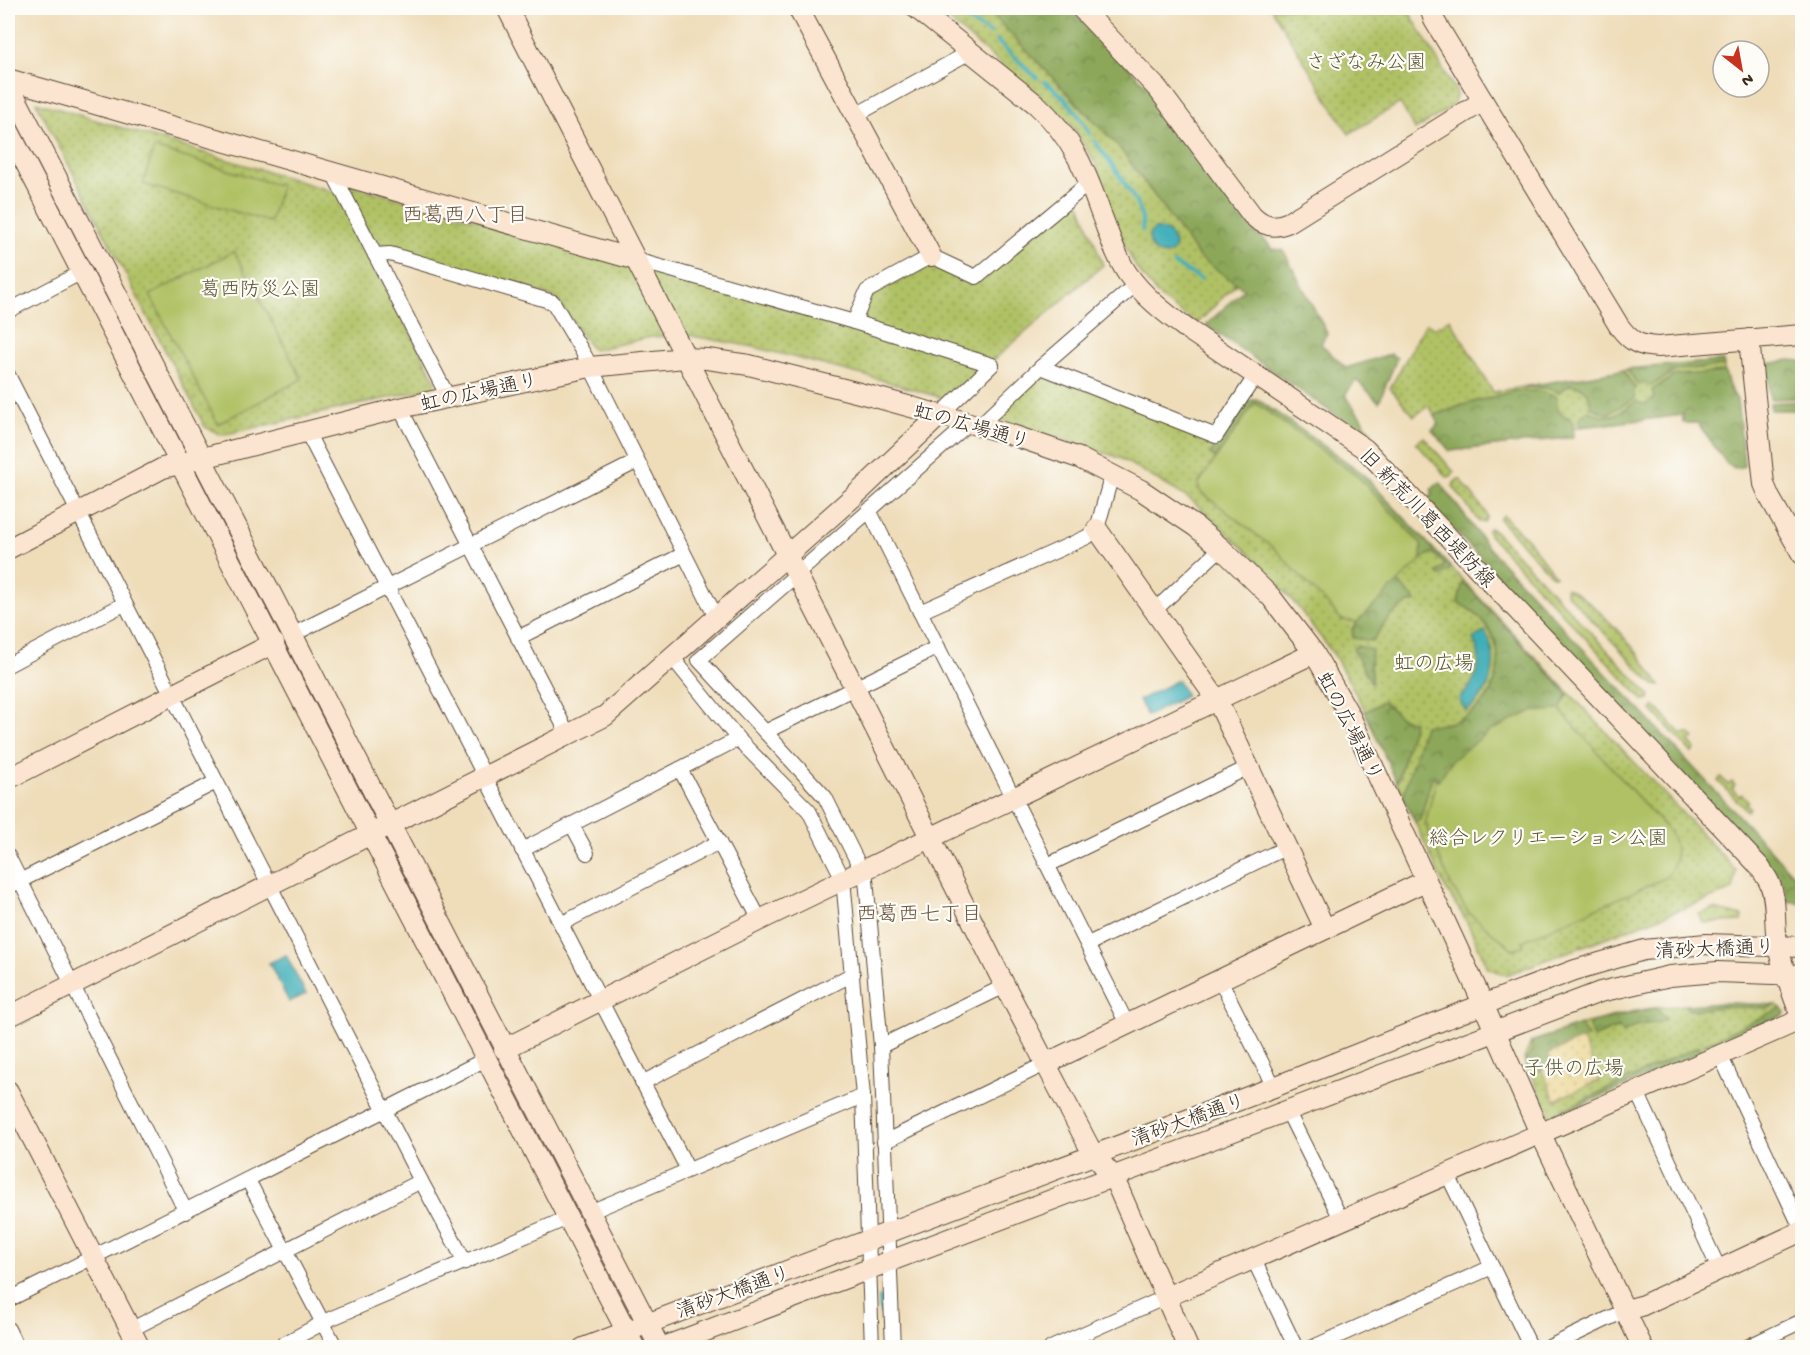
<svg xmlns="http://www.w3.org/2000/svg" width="1810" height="1355" viewBox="0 0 1810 1355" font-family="'Gochi Hand','Klee One',sans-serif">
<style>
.green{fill:url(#green-dots);stroke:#767642;stroke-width:1.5}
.forest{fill:url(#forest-crowns);stroke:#64683c;stroke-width:1.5}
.sand{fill:url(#sand-dots);stroke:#94825e;stroke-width:1.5}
.pitch{fill:#b0c165;stroke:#767642;stroke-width:1.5}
.water{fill:#3dadb7;stroke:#3c6c6a;stroke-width:1.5}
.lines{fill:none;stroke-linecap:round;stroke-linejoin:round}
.stream{stroke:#3dadb7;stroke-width:4}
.street-casing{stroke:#564535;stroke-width:16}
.secondary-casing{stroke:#564535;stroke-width:22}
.street{stroke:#fff;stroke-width:14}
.secondary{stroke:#fce5d0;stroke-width:20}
.rail{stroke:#3b2a1e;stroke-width:4}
.labels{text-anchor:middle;stroke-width:4.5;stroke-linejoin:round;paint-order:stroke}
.park-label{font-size:20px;fill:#5e5733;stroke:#fdfcf7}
.street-label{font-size:20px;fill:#3b2a1e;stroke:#fdfcf7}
.neighbourhood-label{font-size:21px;fill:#6e5741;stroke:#fdfcf7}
</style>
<defs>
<pattern id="green-dots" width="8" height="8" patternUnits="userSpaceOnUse" patternTransform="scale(1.5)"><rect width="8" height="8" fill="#b0c165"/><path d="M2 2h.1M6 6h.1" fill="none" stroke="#909d53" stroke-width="1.8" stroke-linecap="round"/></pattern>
<pattern id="forest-crowns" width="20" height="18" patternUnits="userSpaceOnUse" patternTransform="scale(1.5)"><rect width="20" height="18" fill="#8ca75a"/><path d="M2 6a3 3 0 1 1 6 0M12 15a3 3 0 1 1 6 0" fill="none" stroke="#74884a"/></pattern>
<pattern id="sand-dots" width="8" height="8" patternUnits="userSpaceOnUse" patternTransform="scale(1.5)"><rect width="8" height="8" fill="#eeda9e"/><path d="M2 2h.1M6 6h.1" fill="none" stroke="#cdbb88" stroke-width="1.8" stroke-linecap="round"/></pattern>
</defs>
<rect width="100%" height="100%" fill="#fdfcf7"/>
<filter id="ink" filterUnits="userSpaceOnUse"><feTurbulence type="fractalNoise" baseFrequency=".0167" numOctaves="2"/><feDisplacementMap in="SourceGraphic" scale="12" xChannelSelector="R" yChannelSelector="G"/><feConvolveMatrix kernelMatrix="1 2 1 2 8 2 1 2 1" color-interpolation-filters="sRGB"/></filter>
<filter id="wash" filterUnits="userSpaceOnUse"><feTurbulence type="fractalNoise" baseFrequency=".008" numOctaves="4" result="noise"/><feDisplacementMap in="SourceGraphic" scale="24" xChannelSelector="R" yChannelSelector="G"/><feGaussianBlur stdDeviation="1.35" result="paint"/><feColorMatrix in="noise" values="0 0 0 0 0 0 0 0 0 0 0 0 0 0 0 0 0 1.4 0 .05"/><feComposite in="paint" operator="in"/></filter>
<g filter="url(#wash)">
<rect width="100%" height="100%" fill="#efddba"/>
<g class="green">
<polygon points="934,8 1002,8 1130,139 1207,253 1236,284 1197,324 1161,299 1137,269 1121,239 1095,163 1073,127 1052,107"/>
<polygon points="1271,8 1407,8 1457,93 1453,106 1415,130 1400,103 1349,134"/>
<polygon points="36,102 338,193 436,382 432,388 222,435 205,427"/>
<polygon points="349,185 859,324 870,296 936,263 978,282 1074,200 1079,201 1103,265 951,397 942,398 878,379 754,347 687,335 651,337 594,350 591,348 556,298 374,243 345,188"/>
<polygon points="1450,319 1493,392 1623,370 1723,361 1726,381 1737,400 1744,466 1733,468 1727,464 1698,423 1683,423 1682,415 1573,428 1574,437 1450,451 1432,430 1440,424 1429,406 1414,416 1390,388 1426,323 1435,328"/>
<polygon points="1041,368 1217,441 1247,402 1257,399 1361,472 1736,870 1733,890 1506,975 1488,968 1467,922 1444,886 1361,703 1334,655 1298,607 1252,556 1190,499 1120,458 1005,421 995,416"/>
<polygon points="1424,437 1454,472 1452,476 1447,477 1416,443"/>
<polygon points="1458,479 1461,480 1485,511 1487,517 1484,522 1479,522 1453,486 1454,483"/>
<polygon points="1503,515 1529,541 1555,576 1552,576 1499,519"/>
<polygon points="1490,528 1494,530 1647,692 1650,696 1649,700 1644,701 1490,536 1487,531"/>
<path d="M 1566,588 C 1595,599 1645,659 1660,686 L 1654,685 L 1566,593 Z"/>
<polygon points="1655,706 1681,734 1690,734 1694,738 1689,742 1695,749 1692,753 1652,710"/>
<polygon points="1721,777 1728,785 1732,782 1735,785 1732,789 1739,796 1742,794 1748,801 1746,803 1750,808 1747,811 1718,781"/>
<polygon points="1714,909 1743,916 1742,921 1703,923 1699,914"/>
<path d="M 1729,1003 L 1777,1005 L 1785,1011 L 1784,1015 L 1555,1117 L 1550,1116 L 1524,1059 L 1531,1042 C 1569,1029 1607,1016 1646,1009 C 1674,1005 1701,1004 1729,1003 Z"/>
</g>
<g class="forest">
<polygon points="986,8 1070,8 1145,84 1253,227 1273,249 1283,250 1327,333 1321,344 1346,368 1391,354 1397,358 1379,402 1356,380 1345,395 1372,433 1367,437 1206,325 1244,289 1199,257 1119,147"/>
<polygon points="1790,360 1802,361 1802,398 1770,399 1767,364"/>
<polygon points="1723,361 1724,366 1677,370 1651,386 1644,383 1638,385 1627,369"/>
<path d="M 1623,370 L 1635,388 L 1633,393 L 1635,398 L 1608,414 L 1590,407 C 1592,394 1584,385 1570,385 L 1559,392 L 1546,388 L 1523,387 Z"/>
<path d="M 1725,372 L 1730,390 L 1737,400 L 1744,466 C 1737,469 1734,468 1727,464 L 1698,423 L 1683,423 L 1683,415 L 1580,427 L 1579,418 L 1588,411 C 1614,421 1614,416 1636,401 C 1643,406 1650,404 1654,397 L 1652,390 L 1672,377 L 1678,375 Z"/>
<path d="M 1514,391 L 1539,391 L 1557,397 C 1554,409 1561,416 1572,419 L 1574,437 L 1450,451 L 1432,430 L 1439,424 L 1435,416 L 1438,414 L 1466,404 Z"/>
<polygon points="1257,399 1361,472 1451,568 1440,576 1437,573 1445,565 1432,552 1421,560 1421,544 1255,403 1216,458 1210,454 1247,402"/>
<polygon points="1802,401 1802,410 1771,410 1770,403"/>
<polygon points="1440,482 1487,546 1802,884 1802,903 1786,901 1786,888 1774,871 1426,500 1433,493 1431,490"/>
<path d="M 1463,581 L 1568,694 L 1560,710 L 1530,712 L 1491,731 L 1452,760 L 1440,779 L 1432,777 L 1420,820 L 1415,822 L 1403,797 L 1424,725 C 1501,730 1527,636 1458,603 Z"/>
<path d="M 1398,582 L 1416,601 C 1395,607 1383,623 1373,641 L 1353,638 L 1352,629 L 1357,622 Z"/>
<polygon points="1357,646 1372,650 1370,663 1372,685 1353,649"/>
<polygon points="1383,701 1400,717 1414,722 1397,783 1365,712"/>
<polygon points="1729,1003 1776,1005 1768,1008 1726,1007 1688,1010 1686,1005"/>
<path d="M 1656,1008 L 1666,1019 C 1656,1026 1646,1022 1636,1026 C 1630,1029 1628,1032 1622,1032 L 1619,1027 L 1593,1038 L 1589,1026 L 1591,1022 Z"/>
<polygon points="1781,1008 1785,1011 1784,1015 1707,1050 1704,1044"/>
<polygon points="1580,1025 1588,1037 1582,1039 1553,1065 1539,1071 1536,1067 1527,1067 1525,1061 1533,1052 1531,1042"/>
<polygon points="1699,1046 1702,1052 1557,1116 1556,1113"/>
</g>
<polygon class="sand" points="1582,1039 1600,1080 1555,1100 1542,1070 1553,1065 1548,1054"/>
<g class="pitch">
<polygon points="154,148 281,186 270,222 143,184"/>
<polygon points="234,251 302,379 218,424 150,295"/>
<polygon points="1255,403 1358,477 1421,544 1421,560 1357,622 1342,620 1276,550 1200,491 1198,484"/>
<path d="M 1560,710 L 1670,833 C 1678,850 1678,863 1665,878 L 1522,941 L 1524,945 L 1514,950 L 1468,912 L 1452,887 L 1427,829 L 1428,826 L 1425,825 L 1436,780 L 1439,780 L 1452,760 L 1490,731 L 1530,712 Z"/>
</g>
<g class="water">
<path d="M 1155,229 C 1162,229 1167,230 1171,236 C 1187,257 1148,265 1149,234 Z"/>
<path d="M 1485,631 C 1501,661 1493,691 1466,711 L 1459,699 C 1476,683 1486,661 1473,639 Z"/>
<polygon points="1178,680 1186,696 1147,716 1139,700"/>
<polygon points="286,955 306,994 289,1002 269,963"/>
</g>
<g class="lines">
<g class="stream">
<polyline points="950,10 990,33"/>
<polyline points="996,40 1037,78"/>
<path d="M 1045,82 C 1065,96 1079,113 1090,134"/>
<path d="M 1094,140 C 1107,160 1147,205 1142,230"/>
<polyline points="1174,264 1201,279"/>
<polyline points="880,1298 881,1313"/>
</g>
</g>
</g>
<g filter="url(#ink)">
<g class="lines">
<defs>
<g id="street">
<polyline points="854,116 970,52"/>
<polyline points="333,173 448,397"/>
<polyline points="375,255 390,254 553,302 585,356 716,617"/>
<polyline points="636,260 854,322 992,365 939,416"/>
<polyline points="8,311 80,273"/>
<polyline points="854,322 867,291 931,256 976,277 1090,182"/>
<polyline points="1041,367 1216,436 1256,375"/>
<polyline points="8,375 421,1181 465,1262"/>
<polyline points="400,408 568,734"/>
<polyline points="979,426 1041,367 1136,284"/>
<polyline points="307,432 688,1170"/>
<polyline points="869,510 1127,1024"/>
<polyline points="1154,611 1221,548"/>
<polyline points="920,612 1087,537 1097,529 1112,474"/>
<polyline points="292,635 636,462"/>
<polyline points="518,638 684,554"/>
<polyline points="672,657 738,739 809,811 843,879 863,1096 872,1348"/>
<polyline points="8,665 124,604"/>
<polyline points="765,732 938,647"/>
<polyline points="680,769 760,920"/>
<polyline points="572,825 587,853"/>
<polyline points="522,850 738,739"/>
<polyline points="8,856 186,1212"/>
<polyline points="1048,865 1249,767"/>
<polyline points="8,887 216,782"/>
<polyline points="561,924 719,842"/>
<polyline points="1088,944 1287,847"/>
<polyline points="1220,980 1274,1087"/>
<polyline points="881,1046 1005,986"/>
<polyline points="1720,1055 1802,1230"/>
<polyline points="642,1083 853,974"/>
<polyline points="1637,1092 1719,1269"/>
<polyline points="1287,1110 1341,1219"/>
<polyline points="884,1142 1045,1064"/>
<polyline points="1447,1173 1531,1348"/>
<polyline points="248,1180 336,1348"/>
<polyline points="590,1212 863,1096"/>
<polyline points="1253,1258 1296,1348"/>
<polyline points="8,1300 486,1059"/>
<polyline points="8,1329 17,1348"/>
<polyline points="130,1330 421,1181"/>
<polyline points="276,1348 332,1318 568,1218"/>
<polyline points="893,1348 881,1046 866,879 825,797 699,660 968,424"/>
<polyline points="1051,1348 1166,1297"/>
<polyline points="1311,1348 1492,1267"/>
<polyline points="1547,1348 1626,1310"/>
<polyline points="1745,1348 1802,1321"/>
</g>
<g id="secondary">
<polyline points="507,8 855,688 1005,986 1093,1154 1113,1176 1188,1348"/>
<polyline points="798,8 931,256"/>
<path d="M 916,8 L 1037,105 C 1072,137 1086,171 1101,214 C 1109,234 1115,255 1127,273 C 1143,296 1165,313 1187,329 L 1365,449 L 1759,866 C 1762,871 1766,876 1769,882 C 1778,901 1773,926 1778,946 C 1783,971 1793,994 1801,1017 L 1802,1018"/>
<path d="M 1081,8 L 1158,89 L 1252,215 C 1263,226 1274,229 1289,222 L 1483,101"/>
<path d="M 1430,8 L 1434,20 L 1619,326 C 1630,341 1638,346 1658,347 L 1802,335"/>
<polyline points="8,79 636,260"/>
<polyline points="8,83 660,1348"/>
<polyline points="8,129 635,1348"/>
<polyline points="1749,339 1764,484 1770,498 1802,554"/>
<polyline points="1097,529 1217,700 1325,929"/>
<polyline points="8,549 163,468 400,408 590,367 685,358 707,359 749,365 875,397 1009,434 1079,458 1141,490 1196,527 1221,548 1271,597 1314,653 1349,714 1476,988 1535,1122 1643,1348"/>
<polyline points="8,779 274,643"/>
<polyline points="8,1017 605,716 861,490 939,416"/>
<polyline points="504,1049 760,920 1314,653"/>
<polyline points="1045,1064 1425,881"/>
<polyline points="8,1091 140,1348"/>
<polyline points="1166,1297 1791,1024 1801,1017"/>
<polyline points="1626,1310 1641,1306 1802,1231"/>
<polyline points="583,1348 1274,1087 1458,1014 1575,970 1644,950 1706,944 1802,947"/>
<polyline points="661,1348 1600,992 1670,976 1717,972 1802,975"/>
</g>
</defs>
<use href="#street" class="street-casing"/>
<use href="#secondary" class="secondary-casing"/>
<use href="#street" class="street"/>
<use href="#secondary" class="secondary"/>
<polyline class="rail" points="1801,1348 1802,1347"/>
</g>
</g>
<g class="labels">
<g class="park-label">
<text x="1366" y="68">さざなみ公園</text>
<text x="260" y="295">葛西防災公園</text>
<text x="1434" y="669">虹の広場</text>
<text x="1548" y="844">総合レクリエーション公園</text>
<text x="1574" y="1074">子供の広場</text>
</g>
<g class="street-label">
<text transform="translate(479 391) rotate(-12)" y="7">虹の広場通り</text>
<text transform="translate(972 425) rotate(16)" y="7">虹の広場通り</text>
<text transform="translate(1428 517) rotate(46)" y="7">旧 新荒川葛西堤防線</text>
<text transform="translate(1351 726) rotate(63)" y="7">虹の広場通り</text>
<text transform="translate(1715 948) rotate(-2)" y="7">清砂大橋通り</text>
<text transform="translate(1188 1119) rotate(-20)" y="7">清砂大橋通り</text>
<text transform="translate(733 1291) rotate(-20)" y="7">清砂大橋通り</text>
</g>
<g class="neighbourhood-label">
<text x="465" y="221">西葛西八丁目</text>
<text x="919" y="920">西葛西七丁目</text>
</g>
</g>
<rect width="1810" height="1355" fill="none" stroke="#fdfcf7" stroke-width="30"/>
<g transform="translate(1741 69) rotate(149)"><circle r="28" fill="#fdfcf7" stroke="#afa8a0" stroke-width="1.5"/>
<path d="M0-4.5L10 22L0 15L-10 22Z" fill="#c8321e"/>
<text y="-9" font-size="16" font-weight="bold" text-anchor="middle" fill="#3b2a1e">N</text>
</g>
</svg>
